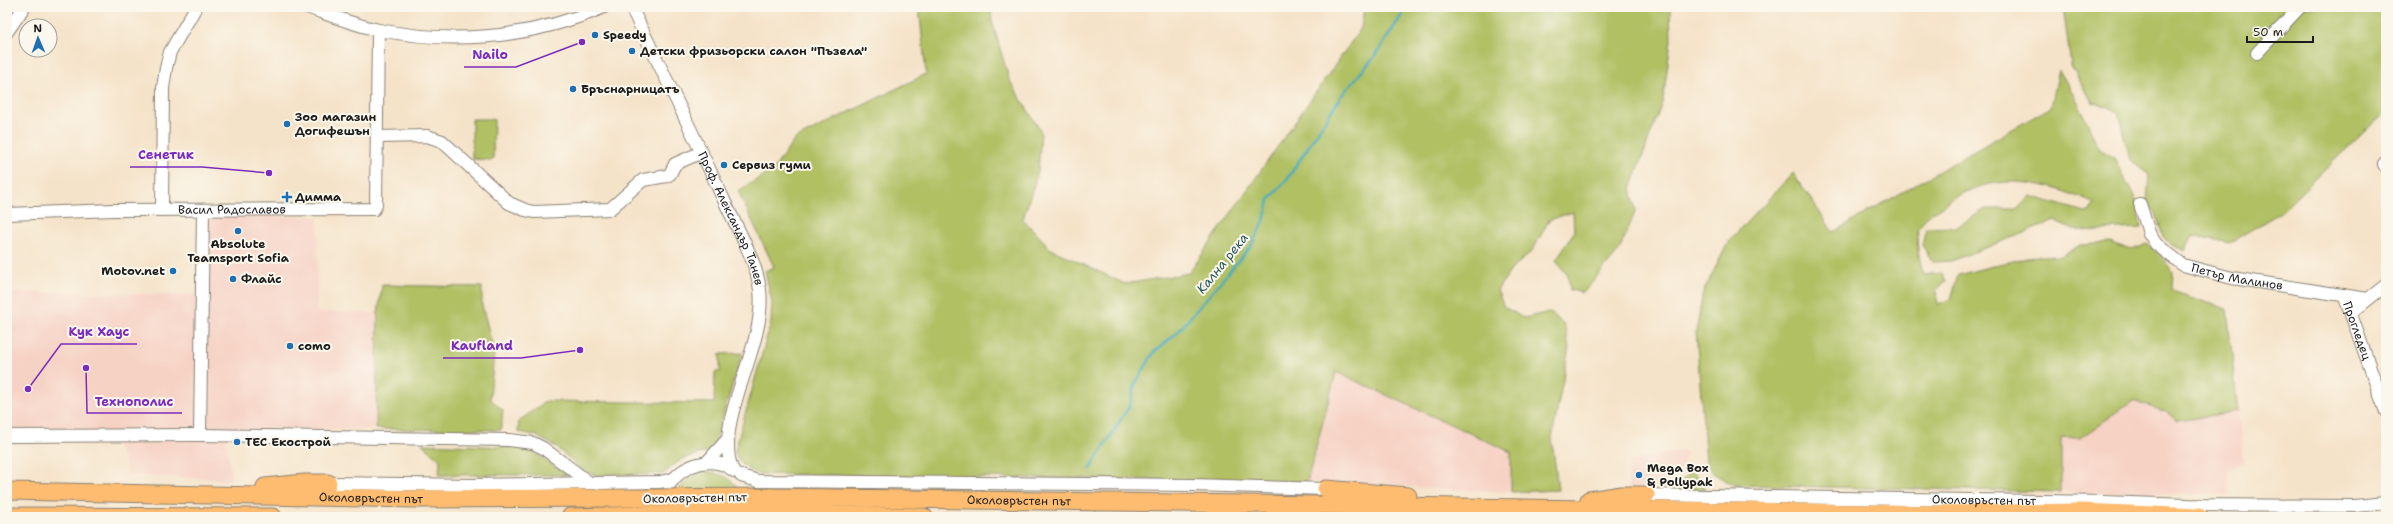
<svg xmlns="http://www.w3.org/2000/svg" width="2393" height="524" viewBox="0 0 2393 524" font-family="'Shantell Sans',sans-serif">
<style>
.built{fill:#f6d2c4}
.green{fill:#b0c063;stroke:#666e40}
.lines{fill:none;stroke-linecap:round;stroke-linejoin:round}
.stream{stroke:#3ba9b9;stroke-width:2.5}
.minor-casing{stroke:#888072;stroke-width:14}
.highway-casing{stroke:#888072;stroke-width:19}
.minor{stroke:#fff;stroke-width:12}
.highway{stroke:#febc70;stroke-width:17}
.highway-bridge-casing{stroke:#888072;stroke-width:19;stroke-linecap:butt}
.highway-bridge{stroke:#febc70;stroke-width:17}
.poi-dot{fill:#1f6fb2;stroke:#fbf7ec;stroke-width:1.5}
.labels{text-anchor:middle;stroke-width:4;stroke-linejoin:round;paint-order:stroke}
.poi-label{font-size:12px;font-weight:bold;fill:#1c1c1c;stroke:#fbf7ec;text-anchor:start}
.street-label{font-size:12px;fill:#1c1c1c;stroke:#fbf7ec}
.water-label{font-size:13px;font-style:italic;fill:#2a5b63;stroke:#fbf7ec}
.leader{fill:none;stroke:#7b2cbf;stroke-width:1.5}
.callout-dot{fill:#7b2cbf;stroke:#fbf7ec;stroke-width:1.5}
.callout-label{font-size:13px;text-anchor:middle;font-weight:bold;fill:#7b2cbf;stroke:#fbf7ec;stroke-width:4;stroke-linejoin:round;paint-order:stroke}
</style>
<rect width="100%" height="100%" fill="#fbf7ec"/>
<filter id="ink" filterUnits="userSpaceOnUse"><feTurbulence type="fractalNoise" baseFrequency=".025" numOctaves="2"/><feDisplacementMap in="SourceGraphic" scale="8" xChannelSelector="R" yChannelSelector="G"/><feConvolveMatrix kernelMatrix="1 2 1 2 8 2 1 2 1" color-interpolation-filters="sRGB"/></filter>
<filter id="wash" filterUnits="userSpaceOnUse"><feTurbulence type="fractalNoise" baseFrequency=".012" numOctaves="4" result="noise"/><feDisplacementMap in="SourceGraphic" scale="16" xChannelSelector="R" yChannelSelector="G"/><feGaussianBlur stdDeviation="0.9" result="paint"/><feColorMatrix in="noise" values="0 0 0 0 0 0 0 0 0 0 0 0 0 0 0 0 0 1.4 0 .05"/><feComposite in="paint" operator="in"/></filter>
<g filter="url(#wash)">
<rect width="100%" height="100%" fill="#f5e3c9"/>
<g class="built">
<polygon points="206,215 318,217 317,312 378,313 376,429 224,429 232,480 129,475 114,435 7,436 7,292 202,295"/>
<polygon points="1336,372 1511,452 1511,492 1307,482"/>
<polygon points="2133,401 2166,412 2178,421 2238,411 2243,462 2228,470 2229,495 2061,492 2061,437 2080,438"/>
<polygon points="1684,450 1687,455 1680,469 1671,479 1657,487 1628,488 1629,462"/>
</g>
<g class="green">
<path d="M 919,7 L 991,7 L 992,21 L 1009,79 L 1041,132 L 1038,172 L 1023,219 L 1051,249 L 1125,284 L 1189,273 L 1361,28 L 1364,7 L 1670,7 L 1671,40 L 1663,100 L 1631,189 L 1636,210 L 1619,251 L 1583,293 L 1570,290 L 1568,276 L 1556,260 L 1574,232 L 1573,212 L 1549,220 L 1533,250 L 1512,269 L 1497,290 L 1504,307 L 1524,318 L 1549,312 L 1564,324 L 1569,347 L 1552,438 L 1558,490 L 1511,492 L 1511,452 L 1336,372 L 1307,482 L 758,474 C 746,469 737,463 735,450 L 771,322 L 772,302 L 765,271 L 774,267 L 738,191 L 773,170 L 795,139 L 926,74 Z"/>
<polygon points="2063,7 2386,7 2386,111 2281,212 2229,243 2193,235 2185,251 2163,238 2156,213 2147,201 2149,175 2130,160 2118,112 2092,102 2071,66"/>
<path d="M 2059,70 L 2079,104 L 2099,149 L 2114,158 L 2136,201 L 2141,228 L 2078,231 L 2055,221 L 1951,261 L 1933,262 L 1922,245 L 1926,228 L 1957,227 L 1985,209 L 2017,209 L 2030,196 L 2088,213 L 2095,204 C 2042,180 1992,169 1942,206 C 1933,212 1920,220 1918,232 C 1915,246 1921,261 1923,275 L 1942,273 L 1946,281 L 1936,291 L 1938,304 L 1951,299 L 1958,275 L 2023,258 L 2059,256 L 2081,245 L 2111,243 L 2132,250 L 2148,244 L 2160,255 L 2173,272 L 2172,291 L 2227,309 L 2238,411 L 2178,421 L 2166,412 L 2133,401 L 2080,438 L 2061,437 L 2061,492 L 1733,485 L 1713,473 L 1706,462 L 1696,332 L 1703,292 L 1729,241 L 1793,173 L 1833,232 L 2051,107 Z"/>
<polygon points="472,119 494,119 493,160 472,159"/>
<polygon points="382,285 482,287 482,305 494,352 490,399 503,410 501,430 376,429 378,313"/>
<polygon points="742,353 714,446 707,452 682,459 663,474 596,475 585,472 556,447 535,435 518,432 519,421 546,401 714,403 715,372 720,372 720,354"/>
<polygon points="422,444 510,447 532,451 567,475 439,475 440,460"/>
<polygon points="1692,469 1706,490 1675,490"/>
<path d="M 702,472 C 720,472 731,477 741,492 L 676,493 C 683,482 690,477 702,472 Z"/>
</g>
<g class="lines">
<polyline class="stream" points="1090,469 1130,405 1135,384 1154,352 1177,333 1251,246 1264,221 1269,200 1288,178 1341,96 1376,55 1407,7"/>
</g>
</g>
<g filter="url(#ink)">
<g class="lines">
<defs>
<g id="minor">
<path d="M 307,7 C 330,15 354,25 379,30 C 457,45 531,38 604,7"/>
<path id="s1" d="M 631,7 C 662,70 693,134 723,198 C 736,227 756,258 760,290 C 767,347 713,419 732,469"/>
<polyline points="7,32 24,7"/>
<polyline points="2257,53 2300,7"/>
<polyline points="377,137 427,136 442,141 509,203 525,210 534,212 610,209 643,180 667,176 670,174 675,164 702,152"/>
<polyline points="2386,162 2384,164 2386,168"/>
<path id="s2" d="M 2140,204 L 2149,233 L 2156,244 L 2183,265 L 2232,278 L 2368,299"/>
<polyline points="162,210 163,88 166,68 170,52 196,7"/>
<path id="s3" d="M 7,214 L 114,210 L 374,209 L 376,205 L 378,30"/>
<path id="s4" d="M 2344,295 L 2386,412"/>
<polyline points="2352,312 2386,285"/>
<polyline points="200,435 203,211"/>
<polyline points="7,436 200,435 509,440 533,443 543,448 590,483"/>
<polyline points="707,462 726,441"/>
<polyline points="741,476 758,481 1192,485 1326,489"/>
<polyline points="328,483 475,485 660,482 673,479"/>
<path d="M 669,485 C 683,464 713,454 734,471"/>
<path id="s5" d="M 1646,495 L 2103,502 L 2187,505 L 2355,506 L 2386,503"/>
</g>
<g id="highway">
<polyline points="265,487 305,483 328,483"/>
<polyline points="1326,489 1408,496"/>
<path id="s6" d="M 7,491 L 416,499 L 646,498"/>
<path id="s7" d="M 770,497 L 1935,514 L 2082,512 L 2199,517"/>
<polyline points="1589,500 1622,495 1646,495"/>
<polyline points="771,513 924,517"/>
<polyline points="7,516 273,517"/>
<polyline points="570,517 647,515"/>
</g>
</defs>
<use href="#minor" class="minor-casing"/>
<use href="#highway" class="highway-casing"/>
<use href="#minor" class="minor"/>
<use href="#highway" class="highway"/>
<defs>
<g id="highway-bridge">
<polyline points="646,498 770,497"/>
<polyline points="647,515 771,513"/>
</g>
</defs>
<use href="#highway-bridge" class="highway-bridge-casing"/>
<use href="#highway-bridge" class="highway-bridge"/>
</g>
</g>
<g class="poi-dot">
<circle cx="595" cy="35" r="4"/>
<circle cx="632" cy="51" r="4"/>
<circle cx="573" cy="89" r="4"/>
<circle cx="287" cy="124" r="4"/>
<circle cx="724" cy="165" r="4"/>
<path d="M285 191h4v4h4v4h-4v4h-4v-4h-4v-4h4z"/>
<circle cx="238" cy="231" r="4"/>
<circle cx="173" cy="271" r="4"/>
<circle cx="233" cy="279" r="4"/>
<circle cx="290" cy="346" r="4"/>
<circle cx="237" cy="442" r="4"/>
<circle cx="1639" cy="475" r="4"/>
</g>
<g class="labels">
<g class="poi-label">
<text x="603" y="39">Speedy</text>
<text x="640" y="55">Детски фризьорски салон "Пъзела"</text>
<text x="581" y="93">Бръснарницатъ</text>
<text x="295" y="121">Зоо магазин<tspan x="295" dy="14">Догифешън</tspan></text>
<text x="732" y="169">Сервиз гуми</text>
<text x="295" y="201">Димма</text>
<text x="238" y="248" text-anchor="middle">Absolute<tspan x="238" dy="14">Teamsport Sofia</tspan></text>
<text x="165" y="275" text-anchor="end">Motov.net</text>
<text x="241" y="283">Флайс</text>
<text x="298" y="350">como</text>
<text x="245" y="446">ТЕС Екострой</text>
<text x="1647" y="472">Mega Box<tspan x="1647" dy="14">&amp; Pollypak</tspan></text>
</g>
<g class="street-label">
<text dy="4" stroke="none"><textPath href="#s3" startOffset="225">Васил Радославов</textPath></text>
<text dy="4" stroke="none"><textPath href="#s1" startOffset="234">Проф. Александър Танев</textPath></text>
<text dy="4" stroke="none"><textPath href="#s2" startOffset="133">Петър Малинов</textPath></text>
<text dy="4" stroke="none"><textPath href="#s4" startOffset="38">Прогледец</textPath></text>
<text dy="4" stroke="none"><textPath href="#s6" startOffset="364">Околовръстен път</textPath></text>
<text transform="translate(695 498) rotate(-1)" y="4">Околовръстен път</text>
<text dy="4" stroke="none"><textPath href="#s5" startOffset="338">Околовръстен път</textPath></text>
<text dy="4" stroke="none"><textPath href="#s7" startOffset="249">Околовръстен път</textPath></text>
</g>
<g class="water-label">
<text transform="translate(1222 263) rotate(-51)" y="5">Кална река</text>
</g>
</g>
<path class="leader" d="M582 42L516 67H464M269 173L202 167H130M28 389L61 344H137M580 350L521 358H443M86 368L87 413H182"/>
<g class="callout-dot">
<circle cx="582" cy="42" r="4"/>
<circle cx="269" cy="173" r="4"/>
<circle cx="28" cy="389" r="4"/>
<circle cx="580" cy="350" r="4"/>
<circle cx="86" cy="368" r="4"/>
</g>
<g class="callout-label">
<text x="490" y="59">Nailo</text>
<text x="166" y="159">Сенетик</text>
<text x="99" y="336">Кук Хаус</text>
<text x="482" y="350">Kaufland</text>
<text x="134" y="406">Технополис</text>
</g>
<rect width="2393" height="524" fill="none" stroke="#fbf7ec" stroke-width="24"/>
<g transform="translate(38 38) rotate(358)"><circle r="19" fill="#fbf7ec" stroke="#a29f99"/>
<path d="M0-3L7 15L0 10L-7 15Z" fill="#1f6fb2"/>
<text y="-6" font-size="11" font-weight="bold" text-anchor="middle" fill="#1c1c1c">N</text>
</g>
<path d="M2247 36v6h66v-6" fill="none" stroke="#1c1c1c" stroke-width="2"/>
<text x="2253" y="36" font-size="12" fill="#1c1c1c" stroke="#fbf7ec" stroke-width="3" paint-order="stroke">50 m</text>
</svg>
